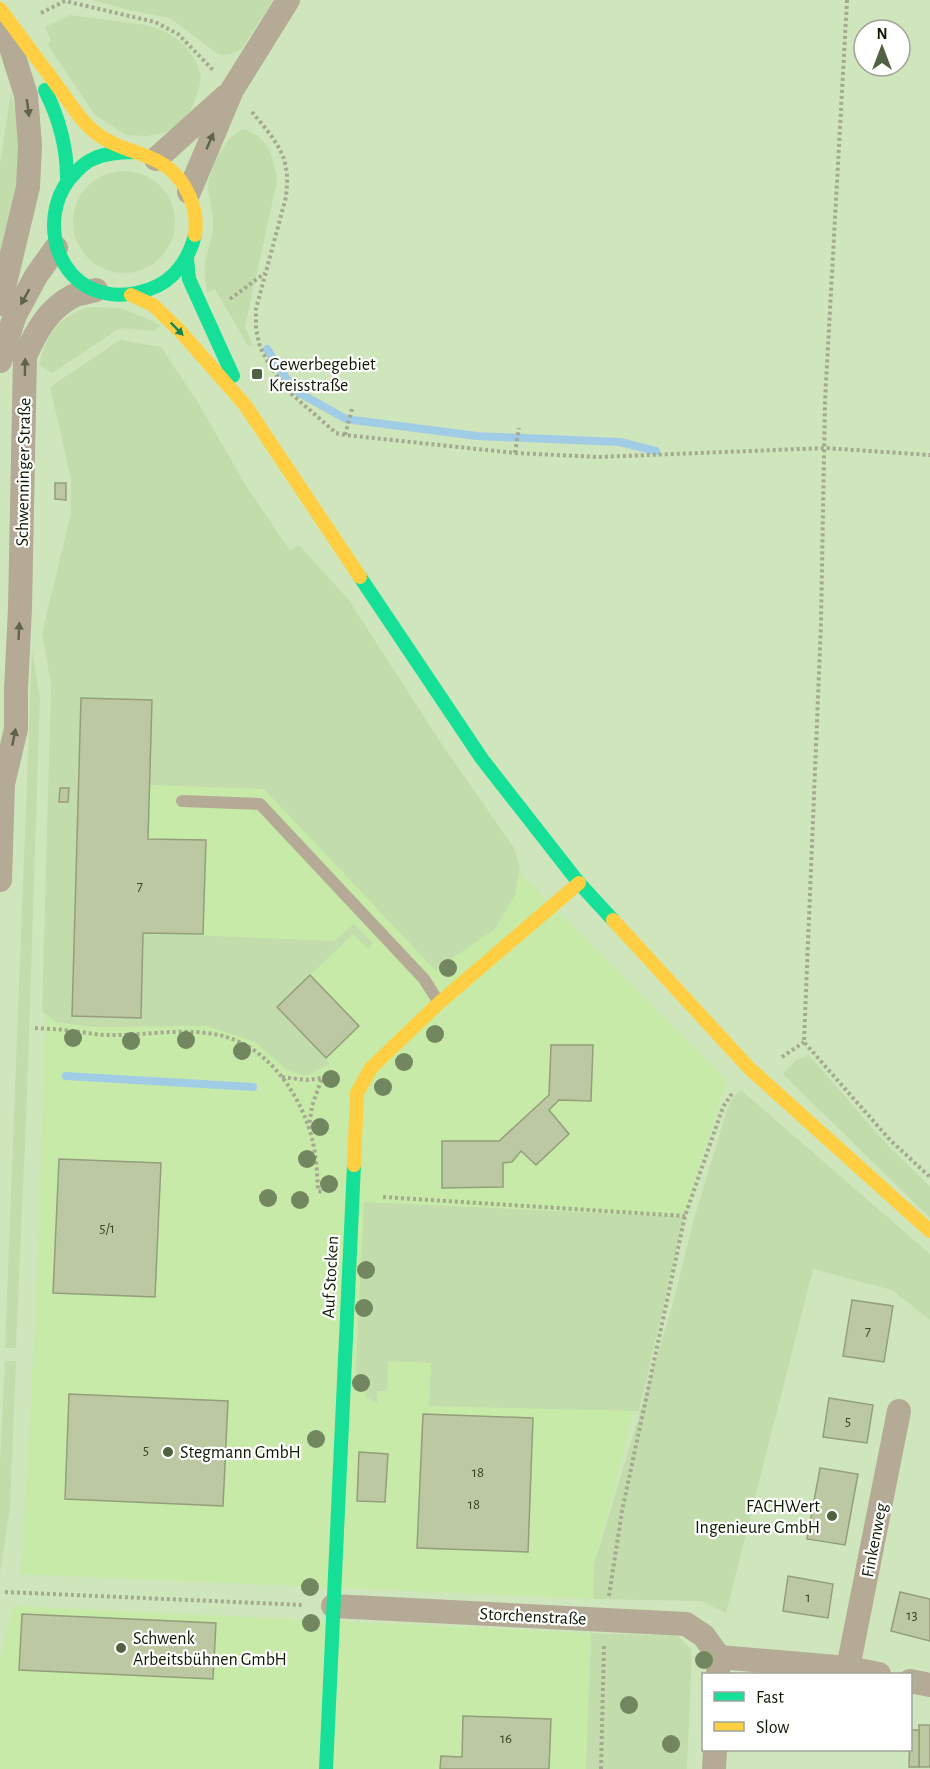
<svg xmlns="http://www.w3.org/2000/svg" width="930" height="1769" viewBox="0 0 930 1769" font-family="'Alegreya Sans',sans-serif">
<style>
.built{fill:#c7eaa9}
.green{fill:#c2dcac}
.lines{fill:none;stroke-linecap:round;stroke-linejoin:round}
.stream{stroke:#a1cce6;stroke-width:8}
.building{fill:#bcc8a2;stroke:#949e7b;stroke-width:1.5}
.path{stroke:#a5a990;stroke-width:4;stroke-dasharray:3 3;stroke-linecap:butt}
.lane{stroke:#b4aa96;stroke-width:12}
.street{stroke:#b4aa96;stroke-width:24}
.fast{stroke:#16e098;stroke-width:14}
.slow{stroke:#ffcf43;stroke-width:14}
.tree{fill:#728660}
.oneway{fill:#60624b}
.oneway2{fill:#128754}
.poi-dot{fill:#516242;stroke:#fff;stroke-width:2}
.labels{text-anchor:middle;stroke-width:4.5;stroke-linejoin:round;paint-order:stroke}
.number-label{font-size:15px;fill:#394628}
.poi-label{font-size:18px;fill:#0d1b00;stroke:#fff;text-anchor:start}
.street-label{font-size:18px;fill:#0d1b00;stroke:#fff}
</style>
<rect width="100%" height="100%" fill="#cfe6bc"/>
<g class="built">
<polygon points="57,655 340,690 568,922 727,1081 699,1167 594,1564 593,1599 21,1574 36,1309"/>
<polygon points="13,1606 591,1633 586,1769 0,1769 0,1662"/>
</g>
<g class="green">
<polygon points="93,0 273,0 241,50 228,55 218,54 170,18 128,10"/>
<polygon points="70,15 146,25 164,31 177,39 188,49 196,61 201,75 199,89 189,114 178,125 165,133 146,136 126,135 95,115 48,45 51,40 45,27"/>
<path d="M 11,91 C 14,107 19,123 19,138 C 20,179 10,221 0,260 L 0,165 Z"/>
<path d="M 242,129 C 268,135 274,157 277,181 L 245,327 L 253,345 L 248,346 L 215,289 L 207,293 L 204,268 L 213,229 L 213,218 L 208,189 L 209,179 L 215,160 L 230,138 Z"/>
<circle cx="124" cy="222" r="51"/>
<path d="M 94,307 L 121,308 L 161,325 L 154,331 L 120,328 L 52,373 L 39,365 C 45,336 63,310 94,307 Z"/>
<polygon points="120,340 161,347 197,401 245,484 290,551 299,545 348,599 441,743 514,848 520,867 515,895 495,929 435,970 264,789 149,785 151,700 81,698 72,1016 141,1018 143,933 334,941 354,924 373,943 368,949 353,934 277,1007 330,1064 306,1076 287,1070 255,1042 207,1026 94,1027 56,1022 42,1011 51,685 42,633 71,514 71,478 50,387"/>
<polygon points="32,650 40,698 27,1097 16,1348 5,1348"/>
<polygon points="809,1055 889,1147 930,1186 930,1218 783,1074 795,1061"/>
<polygon points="741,1090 930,1254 930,1320 892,1290 813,1269 726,1613 701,1601 593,1599 594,1565 673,1303 693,1222 727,1110 732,1099"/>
<polygon points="364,1202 684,1217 639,1411 429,1406 431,1363 388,1361 387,1391 378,1391 377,1404 365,1396 365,1390 355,1389"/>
<polygon points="5,1361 16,1361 10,1508 0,1573 0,1463"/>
<polygon points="591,1633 678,1636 692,1650 687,1769 586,1769"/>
</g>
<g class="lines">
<g class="stream">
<polyline points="267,349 294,390 346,419 477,436 620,442 656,451"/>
<polyline points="66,1076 253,1087"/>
</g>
</g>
<g class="building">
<polygon points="55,483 66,483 66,500 55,499"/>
<polygon points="81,698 152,700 148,839 206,840 203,934 143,933 141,1018 72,1016"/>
<polygon points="60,788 69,788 68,802 59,802"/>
<polygon points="310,975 359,1026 326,1058 277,1007"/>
<polygon points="551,1045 593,1045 591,1101 559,1100 549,1110 569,1134 536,1165 521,1151 512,1162 503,1163 503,1187 442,1188 442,1141 499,1141 549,1095"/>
<polygon points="59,1159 161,1163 155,1297 53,1293"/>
<polygon points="852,1300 893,1306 884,1362 843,1356"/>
<polygon points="69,1394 228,1401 223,1506 65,1499"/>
<polygon points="829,1398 873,1405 867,1443 823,1437"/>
<polygon points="423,1414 533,1418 528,1552 417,1548"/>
<polygon points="359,1452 388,1454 385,1502 357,1501"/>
<polygon points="820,1468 858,1474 845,1545 807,1539"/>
<polygon points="788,1576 833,1584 828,1618 783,1611"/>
<polygon points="900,1592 930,1599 930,1641 891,1631"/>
<polygon points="22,1614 216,1623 213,1679 19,1670"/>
<polygon points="463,1716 551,1719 549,1769 440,1769 441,1756 462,1757"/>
<rect x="919" y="1725" width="11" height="42"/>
<polygon points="910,1730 919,1730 919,1767 909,1767"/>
</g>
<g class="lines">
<g class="path">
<polyline points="847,0 825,401 821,623 804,1042 890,1140 930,1177"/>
<polyline points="41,13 65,1 155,22 178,34 214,71"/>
<path d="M 252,112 C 265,128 283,147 286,168 C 288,177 287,187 286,197 L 256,309 L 256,329 L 260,347 L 270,366 L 288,391 L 336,433 L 345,435 L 515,453 L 598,457 L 825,448 L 930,455"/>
<polyline points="230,299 265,273"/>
<polyline points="345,435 352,409"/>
<polyline points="515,453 519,428"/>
<path d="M 35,1028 C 47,1029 59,1029 72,1031 C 84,1032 96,1035 108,1035 C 142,1036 179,1028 213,1034 C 261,1041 294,1084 309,1128 C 316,1149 317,1170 318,1191 L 323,1192"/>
<polyline points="782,1057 804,1042"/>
<polyline points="282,1077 306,1080 322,1078 312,1106 309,1127"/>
<polyline points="383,1197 685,1216"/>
<polyline points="5,1592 304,1605"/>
<polyline points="609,1596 622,1511 685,1216 723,1107 733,1092"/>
<polyline points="601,1769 604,1644"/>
</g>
<polyline class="lane" points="182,801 260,804 424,979 438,1001"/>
<g class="street">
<polyline points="156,159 226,96"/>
<polyline points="189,192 232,90 288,0"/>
<polyline points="0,304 28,187 30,145 26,95 3,22"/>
<polyline points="0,361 15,315 36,276 56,248"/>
<path d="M 0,880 L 3,784 L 16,729 L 16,690 L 20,608 L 25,356 C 36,332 48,309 73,296 C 80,293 89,292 96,290"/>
<polyline points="333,1606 686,1624 704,1636 719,1657 718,1674"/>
<polyline points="719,1657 848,1668 879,1674"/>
<polyline points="848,1668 899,1411"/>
<polyline points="910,1681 930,1685"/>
<polyline points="714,1769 715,1750"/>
</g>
<g class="fast">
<path d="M 45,90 C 59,118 67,146 67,178"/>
<path d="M 133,152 C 119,153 105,153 93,159 C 85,162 81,167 75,173 C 38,209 51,282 105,293 C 121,297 136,294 150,289 C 174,281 189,259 195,235"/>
<polyline points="187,259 189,279 233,376"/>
<polyline points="360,577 482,759 579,883 613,920"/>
<polyline points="326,1769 354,1165"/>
</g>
<g class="slow">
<path d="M 0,9 C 19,35 39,61 58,87 C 68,100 77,115 89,127 C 123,160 167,146 189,195 C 195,208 197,221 195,235"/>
<polyline points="131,295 153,305 180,331 245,405 360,577"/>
<polyline points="613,920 749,1068 930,1231"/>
<polyline points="354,1165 357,1093 371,1068 439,1003 579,883"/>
</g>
</g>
<g class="tree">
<circle cx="448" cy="968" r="9"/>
<circle cx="435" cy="1034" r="9"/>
<circle cx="73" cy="1038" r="9"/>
<circle cx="186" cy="1040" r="9"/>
<circle cx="131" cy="1041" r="9"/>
<circle cx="242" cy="1051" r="9"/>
<circle cx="404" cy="1062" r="9"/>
<circle cx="331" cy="1079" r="9"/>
<circle cx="383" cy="1087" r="9"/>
<circle cx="320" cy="1127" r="9"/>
<circle cx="307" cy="1159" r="9"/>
<circle cx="329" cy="1184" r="9"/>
<circle cx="268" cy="1198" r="9"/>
<circle cx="300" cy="1200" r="9"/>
<circle cx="366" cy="1270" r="9"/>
<circle cx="364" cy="1308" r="9"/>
<circle cx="361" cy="1383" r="9"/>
<circle cx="316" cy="1439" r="9"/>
<circle cx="310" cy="1587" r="9"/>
<circle cx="311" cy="1623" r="9"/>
<circle cx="704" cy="1660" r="9"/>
<circle cx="629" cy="1705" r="9"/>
<circle cx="671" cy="1744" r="9"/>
</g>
<defs><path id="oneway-solid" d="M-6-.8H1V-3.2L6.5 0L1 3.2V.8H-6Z" transform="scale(1.5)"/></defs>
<g class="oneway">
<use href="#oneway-solid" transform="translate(28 108) rotate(82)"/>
<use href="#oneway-solid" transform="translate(210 141) rotate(-67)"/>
<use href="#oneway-solid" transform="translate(25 297) rotate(119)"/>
<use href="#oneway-solid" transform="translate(25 367) rotate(-89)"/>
<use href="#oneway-solid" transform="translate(19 631) rotate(-87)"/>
<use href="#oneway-solid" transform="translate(14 737) rotate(-79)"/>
</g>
<use class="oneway2" href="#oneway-solid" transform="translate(177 329) rotate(46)"/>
<g class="poi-dot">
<rect x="251" y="368" width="12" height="12" rx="3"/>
<circle cx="168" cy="1452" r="6"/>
<circle cx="832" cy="1516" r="6"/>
<circle cx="121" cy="1648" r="6"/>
</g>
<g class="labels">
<g class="number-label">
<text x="140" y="891">7</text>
<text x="107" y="1233">5/1</text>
<text x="868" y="1336">7</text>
<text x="848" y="1426">5</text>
<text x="146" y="1455">5</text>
<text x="478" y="1477">18</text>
<text x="474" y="1509">18</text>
<text x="808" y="1602">1</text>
<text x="912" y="1620">13</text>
<text x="506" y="1743">16</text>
</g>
<g class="poi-label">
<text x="269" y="370">Gewerbegebiet<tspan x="269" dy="21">Kreisstraße</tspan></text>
<text x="180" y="1458">Stegmann GmbH</text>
<text x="820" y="1512" text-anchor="end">FACHWert<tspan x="820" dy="21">Ingenieure GmbH</tspan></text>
<text x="133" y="1644">Schwenk<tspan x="133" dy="21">Arbeitsbühnen GmbH</tspan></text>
</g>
<g class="street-label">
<text transform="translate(23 472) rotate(-89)" y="6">Schwenninger Straße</text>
<text transform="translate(330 1277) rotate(-87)" y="6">Auf Stocken</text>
<text transform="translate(874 1540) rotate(-79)" y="6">Finkenweg</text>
<text transform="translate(533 1616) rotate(3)" y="6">Storchenstraße</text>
</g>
</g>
<rect x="702" y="1673" width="210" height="78" fill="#ffffff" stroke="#9ea499" stroke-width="1.5"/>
<rect x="714" y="1692" width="30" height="9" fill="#16e098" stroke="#9ea499" stroke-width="1.5"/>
<text x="756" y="1703" font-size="18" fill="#0d1b00">Fast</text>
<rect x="714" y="1722" width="30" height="9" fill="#ffcf43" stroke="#9ea499" stroke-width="1.5"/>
<text x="756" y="1733" font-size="18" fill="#0d1b00">Slow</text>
<g transform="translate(882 48)"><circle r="28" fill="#ffffff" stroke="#9ea499" stroke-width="1.5"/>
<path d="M0-4.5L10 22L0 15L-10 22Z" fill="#516242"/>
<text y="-9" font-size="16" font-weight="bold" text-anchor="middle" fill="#0d1b00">N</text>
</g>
</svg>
